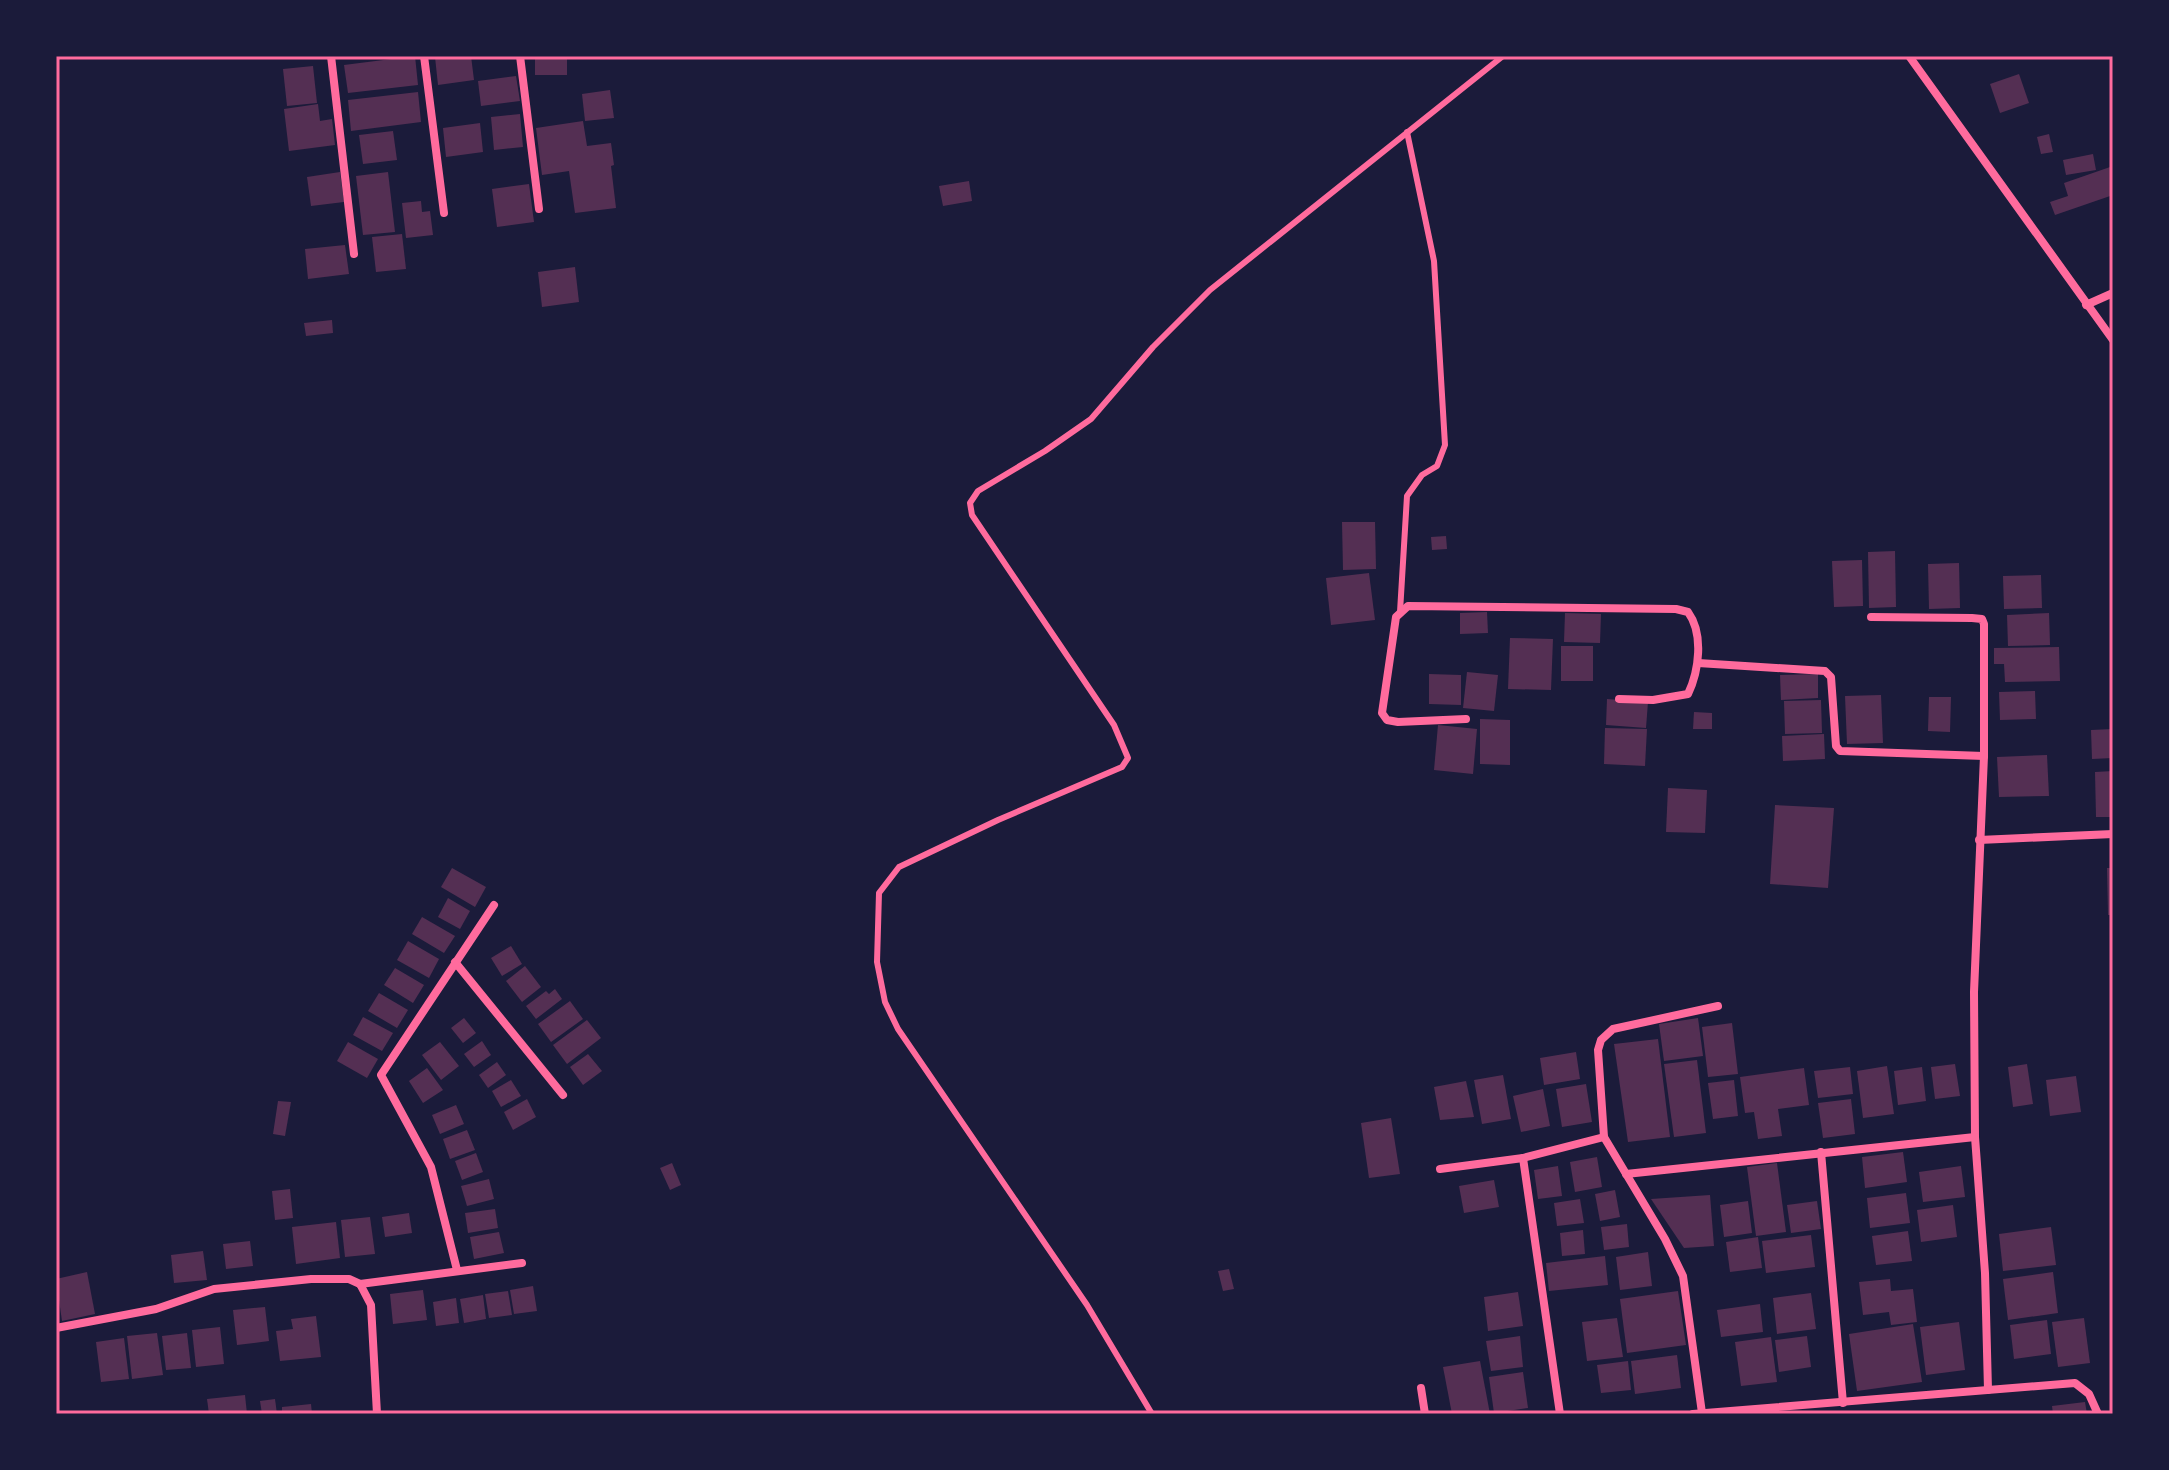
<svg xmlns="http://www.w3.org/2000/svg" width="2169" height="1470" viewBox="0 0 2169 1470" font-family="'IBM Plex Sans',sans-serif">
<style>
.building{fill:#542f53}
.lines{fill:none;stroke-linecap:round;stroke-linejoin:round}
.service{stroke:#ff6b9d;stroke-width:6}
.minor{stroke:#ff6b9d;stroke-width:8}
.neatline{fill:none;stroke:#ff6b9d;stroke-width:3}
</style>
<rect width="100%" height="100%" fill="#1b1b3a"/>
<g class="building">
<polygon points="415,56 418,85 348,93 344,65"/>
<polygon points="471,56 474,80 438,85 435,57"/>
<rect x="535" y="56" width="32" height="19"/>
<polygon points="313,66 317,103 287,106 283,69"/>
<polygon points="2019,74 2029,103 2000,113 1990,84"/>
<polygon points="516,76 520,101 481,106 478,81"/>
<polygon points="610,90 614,118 585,121 582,94"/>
<polygon points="418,92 421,122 351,131 348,100"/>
<polygon points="318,104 320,121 332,119 335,145 289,151 284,109"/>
<polygon points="520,114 523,147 494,150 491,117"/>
<polygon points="583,121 587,146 611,143 614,165 611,166 616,208 575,213 569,171 542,175 536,128"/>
<polygon points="480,123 483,152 446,157 443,128"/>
<polygon points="393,131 397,160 363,164 359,135"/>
<polygon points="2049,134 2053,152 2041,154 2037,137"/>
<polygon points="2093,154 2096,170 2066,175 2063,160"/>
<polygon points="2113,166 2113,195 2055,215 2050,202 2068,196 2064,183"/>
<polygon points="340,172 344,202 311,206 307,177"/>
<polygon points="388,172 395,232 363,235 356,176"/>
<polygon points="969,181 972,201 943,206 939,186"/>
<polygon points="529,184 534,222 497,227 492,189"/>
<polygon points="421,201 422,212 430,211 433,235 406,238 402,203"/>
<polygon points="402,234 406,269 376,272 372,237"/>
<polygon points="345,245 349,274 308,279 305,249"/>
<polygon points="575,267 579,302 542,307 538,272"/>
<polygon points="332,320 333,333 306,336 304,323"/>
<polygon points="1342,522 1375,522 1376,569 1343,570"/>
<polygon points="1446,536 1447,549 1432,550 1431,537"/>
<polygon points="1895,551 1896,607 1869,608 1868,552"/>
<polygon points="1862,560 1863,606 1834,607 1832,561"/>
<polygon points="1959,563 1960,608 1929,609 1928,564"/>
<polygon points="1369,573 1375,620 1331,625 1326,578"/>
<polygon points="2041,575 2042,608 2004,609 2003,576"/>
<polygon points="1487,612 1488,633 1460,634 1460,613"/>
<polygon points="1565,613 1601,614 1600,643 1564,642"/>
<polygon points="2049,613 2050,645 2008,646 2007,615"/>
<polygon points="1510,638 1553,639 1551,690 1508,689"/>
<rect x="1561" y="646" width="32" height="35"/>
<polygon points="2059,647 2060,681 2005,682 2004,664 1994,664 1994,648"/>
<polygon points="1467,672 1498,675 1494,711 1463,708"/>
<polygon points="1429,674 1461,675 1461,705 1429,704"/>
<polygon points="1818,674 1818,698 1781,700 1780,675"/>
<polygon points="2035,691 2036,719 2000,720 1999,692"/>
<polygon points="1881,695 1883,743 1847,744 1845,696"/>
<polygon points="1929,697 1951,697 1950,732 1928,731"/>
<polygon points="1607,699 1648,702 1646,728 1606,725"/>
<polygon points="1821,700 1822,733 1785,734 1784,701"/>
<polygon points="1694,712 1712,713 1712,729 1693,729"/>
<polygon points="1480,719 1510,720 1510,765 1480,764"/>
<polygon points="1438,725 1477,729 1473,774 1434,770"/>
<polygon points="1605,728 1647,729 1645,766 1604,764"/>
<polygon points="2113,729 2113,758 2092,759 2091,730"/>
<polygon points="1824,734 1825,759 1783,761 1782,736"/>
<polygon points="2047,755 2049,796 1999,797 1997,757"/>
<polygon points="2113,771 2113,817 2096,817 2095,772"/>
<polygon points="1668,788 1707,790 1705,833 1666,832"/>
<polygon points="1775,805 1834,808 1828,888 1770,884"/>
<polygon points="452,868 486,887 475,907 441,887"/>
<polygon points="2107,868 2113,868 2113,915 2108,915"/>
<polygon points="448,898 470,911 460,929 438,917"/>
<polygon points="422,917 455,936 444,953 412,934"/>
<polygon points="408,941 439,959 429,978 397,960"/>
<polygon points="511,946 522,964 502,976 491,958"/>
<polygon points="525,966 541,987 522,1002 506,981"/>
<polygon points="395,968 424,985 413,1003 384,985"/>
<polygon points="555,989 562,999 536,1019 526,1006 546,991 549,994"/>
<polygon points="379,993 408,1010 397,1028 368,1011"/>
<polygon points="570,1001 583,1019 551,1042 538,1024"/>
<polygon points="363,1017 393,1033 382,1051 353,1035"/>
<polygon points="464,1018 476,1033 463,1043 451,1028"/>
<polygon points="1698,1018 1703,1056 1664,1061 1659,1024"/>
<polygon points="587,1020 601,1038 567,1064 553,1045"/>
<polygon points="1732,1023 1738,1074 1708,1077 1702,1027"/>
<polygon points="1658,1039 1670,1137 1628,1142 1614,1044"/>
<polygon points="482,1041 491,1055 474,1067 464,1054"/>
<polygon points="348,1042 378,1059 367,1078 337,1061"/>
<polygon points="440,1042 459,1066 441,1080 422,1055"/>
<polygon points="1576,1052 1580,1079 1544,1085 1540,1058"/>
<polygon points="588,1054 602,1071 583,1085 570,1067"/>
<polygon points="1697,1060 1706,1133 1674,1137 1664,1064"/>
<polygon points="497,1062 506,1075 488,1088 479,1075"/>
<polygon points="1955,1064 1960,1096 1935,1099 1931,1067"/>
<polygon points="2027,1064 2033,1104 2013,1107 2008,1067"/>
<polygon points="1887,1066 1894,1114 1863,1118 1857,1071"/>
<polygon points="1850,1067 1853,1094 1818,1098 1814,1071"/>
<polygon points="1922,1067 1926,1101 1898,1105 1894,1071"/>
<polygon points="427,1068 443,1090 423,1103 409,1081"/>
<polygon points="1804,1068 1809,1105 1778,1109 1782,1136 1758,1139 1754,1112 1745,1113 1740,1077"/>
<polygon points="1503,1075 1511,1119 1482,1124 1474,1080"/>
<polygon points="2076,1076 2081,1112 2050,1116 2046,1080"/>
<polygon points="511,1080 521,1096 501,1107 492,1091"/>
<polygon points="1734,1080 1738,1116 1713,1119 1708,1083"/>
<polygon points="1466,1081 1474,1117 1440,1120 1434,1087"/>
<polygon points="1586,1084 1592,1122 1562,1127 1556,1089"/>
<polygon points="1543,1089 1550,1126 1521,1132 1513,1096"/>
<polygon points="527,1099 536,1117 513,1130 504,1112"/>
<polygon points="1851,1099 1855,1134 1823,1138 1818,1103"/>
<polygon points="278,1101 291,1102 285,1136 273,1134"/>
<polygon points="456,1105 464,1124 440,1134 432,1115"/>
<polygon points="1391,1118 1400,1174 1369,1178 1361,1123"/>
<polygon points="467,1130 475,1150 450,1159 443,1139"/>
<polygon points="1903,1152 1907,1182 1865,1188 1862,1157"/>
<polygon points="476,1153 483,1172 462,1180 455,1161"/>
<polygon points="1597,1157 1602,1187 1575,1192 1570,1162"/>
<polygon points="672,1163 681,1185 670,1190 660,1168"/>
<polygon points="1777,1163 1786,1232 1756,1236 1747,1167"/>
<polygon points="1558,1166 1562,1196 1538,1199 1534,1170"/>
<polygon points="1961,1166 1965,1197 1923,1202 1919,1172"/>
<polygon points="489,1179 494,1199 467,1206 461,1186"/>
<polygon points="1494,1180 1499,1207 1464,1213 1459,1186"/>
<polygon points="290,1189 293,1218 275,1220 272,1191"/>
<polygon points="1615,1190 1620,1217 1600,1221 1595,1194"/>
<polygon points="1906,1193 1910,1223 1870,1228 1867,1198"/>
<polygon points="1710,1195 1714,1246 1684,1248 1651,1199"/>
<polygon points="1580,1199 1584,1223 1557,1226 1554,1203"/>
<polygon points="1748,1201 1752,1233 1724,1237 1720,1205"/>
<polygon points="1817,1201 1821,1229 1791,1233 1787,1205"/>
<polygon points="1953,1205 1957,1237 1921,1242 1917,1210"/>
<polygon points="495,1209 498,1228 468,1233 465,1213"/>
<polygon points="409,1213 412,1233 385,1237 382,1217"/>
<polygon points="370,1217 375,1254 345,1257 341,1220"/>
<polygon points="336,1222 340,1258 296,1264 292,1227"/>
<polygon points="1627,1224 1629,1247 1604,1250 1601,1227"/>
<polygon points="2051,1227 2056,1265 2003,1271 1999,1234"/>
<polygon points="1583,1230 1585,1254 1562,1256 1560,1233"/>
<polygon points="1908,1231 1912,1261 1876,1265 1872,1236"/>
<polygon points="499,1232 504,1253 474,1259 470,1237"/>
<polygon points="1811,1235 1815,1267 1766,1273 1762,1241"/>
<polygon points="1758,1237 1762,1268 1730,1272 1726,1242"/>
<polygon points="250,1241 253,1266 226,1269 223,1244"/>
<polygon points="203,1251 207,1280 174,1283 171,1255"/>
<polygon points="1648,1252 1652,1286 1620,1290 1616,1257"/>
<polygon points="1605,1256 1608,1285 1549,1291 1546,1263"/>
<polygon points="1229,1269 1234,1289 1223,1291 1218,1271"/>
<polygon points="87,1272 95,1314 62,1321 56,1279"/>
<polygon points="2053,1272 2058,1313 2008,1320 2003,1279"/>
<polygon points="1890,1279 1891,1291 1913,1289 1917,1322 1891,1325 1889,1312 1863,1315 1859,1282"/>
<polygon points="533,1286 537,1311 514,1314 510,1290"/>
<polygon points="423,1290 427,1320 393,1324 390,1294"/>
<polygon points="508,1291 512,1315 489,1318 485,1294"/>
<polygon points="1678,1291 1686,1345 1627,1353 1620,1299"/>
<polygon points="1518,1292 1523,1326 1488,1331 1484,1297"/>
<polygon points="1811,1293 1816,1329 1777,1334 1773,1298"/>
<polygon points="483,1295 486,1319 464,1323 460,1299"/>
<polygon points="456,1298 459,1323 436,1326 433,1302"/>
<polygon points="1760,1304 1763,1332 1721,1337 1717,1310"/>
<polygon points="265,1307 269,1341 237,1345 233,1310"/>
<polygon points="316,1316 321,1357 280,1361 276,1331 293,1329 291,1319"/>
<polygon points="1617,1318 1623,1357 1587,1361 1582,1322"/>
<polygon points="2084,1318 2090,1363 2058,1367 2052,1322"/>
<polygon points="2047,1320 2051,1354 2014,1359 2010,1325"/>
<polygon points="1959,1322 1965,1370 1926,1375 1920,1327"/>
<polygon points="1913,1324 1922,1382 1857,1391 1849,1334"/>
<polygon points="220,1327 224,1364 196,1367 192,1330"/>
<polygon points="157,1333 163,1375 132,1379 127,1336"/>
<polygon points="187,1333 191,1368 166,1370 162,1336"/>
<polygon points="1520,1336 1523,1367 1491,1371 1486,1341"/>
<polygon points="1807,1336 1811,1367 1779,1372 1775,1340"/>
<polygon points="1771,1337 1777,1382 1741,1386 1735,1342"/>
<polygon points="124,1338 129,1379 101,1382 96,1342"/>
<polygon points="1677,1355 1681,1388 1635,1394 1631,1361"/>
<polygon points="1480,1361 1490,1414 1452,1414 1443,1367"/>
<polygon points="1628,1361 1631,1390 1601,1393 1597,1365"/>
<polygon points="1523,1372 1528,1408 1494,1413 1489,1377"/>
<polygon points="245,1395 247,1414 209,1414 207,1399"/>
<polygon points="275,1399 277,1414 262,1414 260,1401"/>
<polygon points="2085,1402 2087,1414 2053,1414 2052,1406"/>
<polygon points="311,1404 312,1414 282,1414 282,1407"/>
</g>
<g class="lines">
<g class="service">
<polyline points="1400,612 1407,496 1422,475 1437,466 1445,445 1434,261 1407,132"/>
<polyline points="1152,1414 1087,1305 898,1029 885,1002 877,962 879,893 899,867 998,820 1122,767 1128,758 1114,725 972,515 970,503 978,491 1045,451 1091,419 1153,347 1210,290 1503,56"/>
</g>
<g class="minor">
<polyline points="331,56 354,254"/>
<polyline points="424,56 444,213"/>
<polyline points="520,56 539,209"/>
<polyline points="1909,56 2113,340"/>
<polyline points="2086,305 2113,293"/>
<polyline points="1871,617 1972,618 1982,619 1984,624 1984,756 1974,992 1975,1137 1985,1273 1988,1390"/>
<polyline points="1698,663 1825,671 1831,677 1836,746 1840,751 1984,756"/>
<path d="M 1466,719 L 1398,722 L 1387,720 L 1382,713 L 1396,617 L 1408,606 L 1676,609 L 1688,612 C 1704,634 1699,671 1688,694 L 1653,700 L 1619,699"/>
<polyline points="1979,840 2113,834"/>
<polyline points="455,962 563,1095"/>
<polyline points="1821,1152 1843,1403"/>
<polyline points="1523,1158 1560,1414"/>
<polyline points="1440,1169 1523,1158 1604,1137"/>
<polyline points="1626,1174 1975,1137"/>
<polyline points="457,1270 431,1167 381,1075 494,905"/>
<polyline points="360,1284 522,1263"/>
<polyline points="56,1328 156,1309 214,1289 311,1279 349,1279 360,1284 371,1305 377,1414"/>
<polyline points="1421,1388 1425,1414"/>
<polyline points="1702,1413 1683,1276 1665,1239 1604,1137 1598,1050 1601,1040 1613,1029 1718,1006"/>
<polyline points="1693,1414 2075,1383 2089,1394 2098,1414"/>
</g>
</g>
<rect width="2169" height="1470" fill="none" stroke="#1b1b3a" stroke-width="116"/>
<rect x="58" y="58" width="2053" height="1354" class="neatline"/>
</svg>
